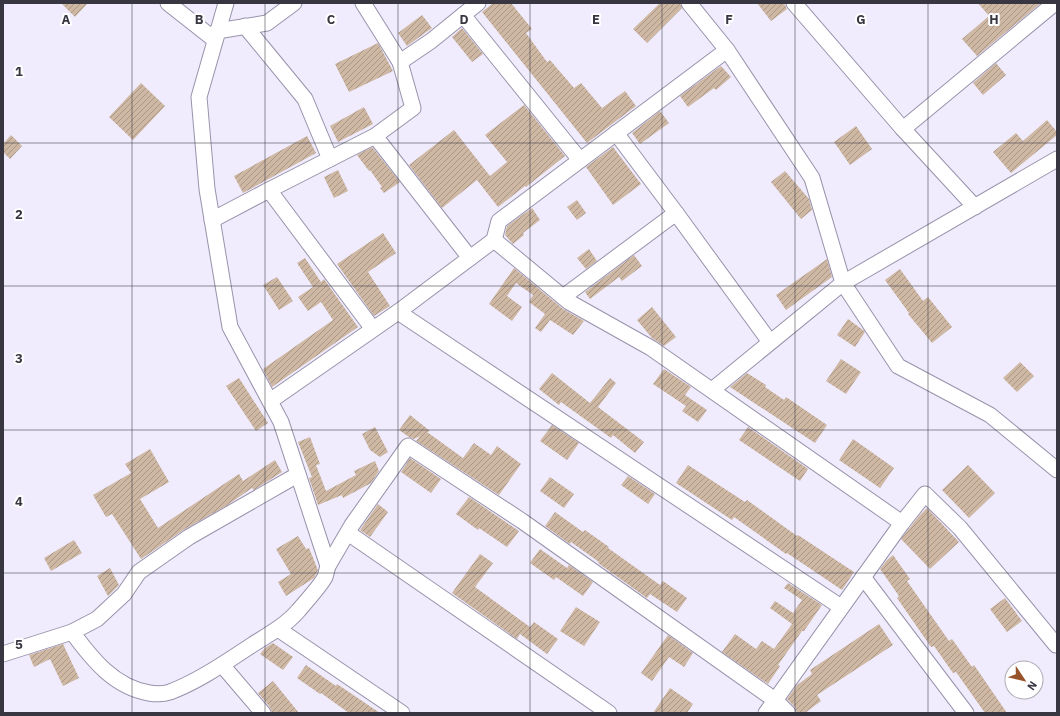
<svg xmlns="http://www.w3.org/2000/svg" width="1060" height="716" viewBox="0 0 1060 716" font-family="'IBM Plex Sans',sans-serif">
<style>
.building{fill:url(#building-hatch)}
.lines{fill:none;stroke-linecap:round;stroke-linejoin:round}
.minor-casing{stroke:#9892ab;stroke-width:17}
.minor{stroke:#fff;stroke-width:15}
.grid{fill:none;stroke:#383641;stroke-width:1;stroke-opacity:0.55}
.grid-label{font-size:13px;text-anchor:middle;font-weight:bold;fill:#383641;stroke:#fff;stroke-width:4;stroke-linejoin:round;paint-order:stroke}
</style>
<defs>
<pattern id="building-hatch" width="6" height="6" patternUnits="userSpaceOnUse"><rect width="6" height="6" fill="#ceb7a3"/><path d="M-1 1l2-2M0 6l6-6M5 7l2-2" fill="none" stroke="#a89686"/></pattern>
</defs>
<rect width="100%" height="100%" fill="#f0ecfd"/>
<g class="building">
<polygon points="61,3 88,3 75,17"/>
<polygon points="493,3 511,3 532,29 526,33 547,62 550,60 574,88 581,83 602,108 625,91 636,106 587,143 482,12"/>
<polygon points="660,3 680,3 682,8 647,43 633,29"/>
<polygon points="757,3 784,3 787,9 771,21"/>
<polygon points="978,3 1041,3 977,56 962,39 989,16"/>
<polygon points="422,15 432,28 407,46 398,33"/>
<polygon points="462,28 483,54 472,62 452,37"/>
<polygon points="378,43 393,71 349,92 335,64"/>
<polygon points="996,63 1006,75 983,95 973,83"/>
<polygon points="721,66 731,77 716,90 714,88 688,107 680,96"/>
<polygon points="141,83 165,106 133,140 109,117"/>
<polygon points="524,105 565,156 526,187 525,186 498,207 477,180 442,208 409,165 454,130 490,176 507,162 485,135"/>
<polygon points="364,107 373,124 338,142 330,126"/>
<polygon points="660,111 669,123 640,144 632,133"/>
<polygon points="1047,120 1057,132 1057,135 1011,173 993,152 1016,133 1023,141"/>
<polygon points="856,126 872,149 850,165 834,142"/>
<polygon points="11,135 22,146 10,159 3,152 3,144"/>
<polygon points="307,136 316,153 243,193 234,176"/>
<polygon points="372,147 400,182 384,193 380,188 382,187 370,170 369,171 357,155"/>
<polygon points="613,147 641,184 613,205 586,167"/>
<polygon points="338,170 348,191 334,198 324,177"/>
<polygon points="785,171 809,199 812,210 801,219 771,182"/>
<polygon points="577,200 586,213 577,220 567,207"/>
<polygon points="532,208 540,220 523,233 524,235 513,244 505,235 507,226"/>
<polygon points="383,233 396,253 368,272 390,306 374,316 337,264"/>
<polygon points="589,249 597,261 586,269 577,258"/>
<polygon points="634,255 642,266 622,281 619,277 590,299 585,292"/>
<polygon points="305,258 321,282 324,279 358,327 272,387 263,369 333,320 321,302 308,311 298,297 313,287 297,263"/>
<polygon points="827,259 832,277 786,310 776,295"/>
<polygon points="514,268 563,309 584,321 573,335 550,320 541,332 535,328 545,314 529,302 533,295 516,283 507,296 522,307 512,321 489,304"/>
<polygon points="900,269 923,301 928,297 952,327 932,343 908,314 909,313 885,280"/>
<polygon points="277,277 293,301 279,310 263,285"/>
<polygon points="652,307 676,337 664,346 652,338 637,320"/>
<polygon points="848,319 863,330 865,332 855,347 837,335"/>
<polygon points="841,359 861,372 846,394 826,381"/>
<polygon points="1020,362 1034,376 1017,392 1003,378"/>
<polygon points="664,369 691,387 685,395 707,410 698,422 682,411 686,406 653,384"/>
<polygon points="552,373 590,403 610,378 616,383 598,407 644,442 635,453 613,435 611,438 561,402 559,405 539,389"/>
<polygon points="747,373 766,385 765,387 784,400 786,397 827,425 815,443 730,387"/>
<polygon points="239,378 268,423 256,431 226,386"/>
<polygon points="410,415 430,431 427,432 463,458 474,443 491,455 497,446 521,464 499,495 416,441 420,436 414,439 409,437 399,430"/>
<polygon points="552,425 579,443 567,460 540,441"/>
<polygon points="375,427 388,452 380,457 370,450 362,434"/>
<polygon points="748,427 808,469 800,481 739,440"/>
<polygon points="310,437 320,464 316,465 326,491 356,475 354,471 375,461 379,471 371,483 360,489 343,498 342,495 318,505 309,478 312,477 298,442"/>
<polygon points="853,439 894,468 880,488 839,460"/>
<polygon points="150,449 169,482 140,499 158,528 239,474 243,481 275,460 282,472 254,490 252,488 226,506 185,529 141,559 112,514 106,517 93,495 131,473 125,464"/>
<polygon points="410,458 441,479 431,493 401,472"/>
<polygon points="688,465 745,502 747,500 797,536 798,535 854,572 842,590 787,553 786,554 734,517 732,520 676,483"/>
<polygon points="968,465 995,493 969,518 942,490"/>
<polygon points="628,476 655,494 648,504 621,485"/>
<polygon points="550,477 574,494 564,508 540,491"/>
<polygon points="469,497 519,531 507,547 479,528 478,530 456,514"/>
<polygon points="378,504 388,512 370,537 360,530"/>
<polygon points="927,508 959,542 930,569 901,539 919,516"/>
<polygon points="555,512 583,532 585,530 609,547 608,548 660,585 663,581 687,598 677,612 650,594 647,598 598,563 599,562 571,542 570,544 545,526"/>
<polygon points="298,536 306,549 309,548 318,570 314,578 286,596 278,582 291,574 276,549"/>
<polygon points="74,540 82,553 51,571 44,558"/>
<polygon points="540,549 567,568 569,565 593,582 583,596 556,577 554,580 530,563"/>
<polygon points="480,554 493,563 475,587 530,627 534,622 558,639 547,654 520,634 517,639 452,593"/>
<polygon points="893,555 910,579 907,581 949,641 952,639 972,667 974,665 1007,713 985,713 956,672 953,673 934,646 931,647 897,598 899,596 880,569 887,560"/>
<polygon points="110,568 119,585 108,596 97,576"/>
<polygon points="788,583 822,605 804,631 802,631 778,665 780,666 768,684 722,652 735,634 756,649 762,641 774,649 792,624 770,608 775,601 793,613 802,600 784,588"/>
<polygon points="1005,598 1022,621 1007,632 990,609"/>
<polygon points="576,607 600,622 584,646 560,631"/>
<polygon points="879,624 893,645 817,695 821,701 805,713 797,713 795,707 787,699 797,685 812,674 810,670"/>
<polygon points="668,635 693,653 684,667 669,657 652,681 641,673"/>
<polygon points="273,643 293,657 283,670 260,654 265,648"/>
<polygon points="63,644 79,678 63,686 50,659 34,667 29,655"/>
<polygon points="306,665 336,686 337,684 380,713 349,713 321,693 320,694 297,678"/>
<polygon points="273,681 299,713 272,713 270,707 258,693"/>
<polygon points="670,688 693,704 687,713 653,713"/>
</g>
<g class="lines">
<defs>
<g id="minor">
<polyline points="168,3 215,40"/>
<polyline points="363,3 400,62 431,41 478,3"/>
<polyline points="689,3 727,50 812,178 843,283 898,366 990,415 1057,470"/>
<polyline points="794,3 903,129 975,207"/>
<polyline points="463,15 580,160"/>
<polyline points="245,26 305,99 330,159"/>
<polyline points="217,31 267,23 294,3"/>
<polyline points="903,129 1055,3"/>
<polyline points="616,133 676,213"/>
<polyline points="375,136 413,108 400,62"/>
<polyline points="269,190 375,136 470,258"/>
<polyline points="212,220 269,190 373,329"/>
<polyline points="494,240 569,302 651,348 902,523"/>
<polyline points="563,297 676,213 770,342"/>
<polyline points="398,312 841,607"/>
<polyline points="712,390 843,283 1057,159"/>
<polyline points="270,401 398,312 494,240 499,221 727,50"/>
<polyline points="348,533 609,713"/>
<polyline points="328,566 352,525 408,446 522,521 775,700 788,713"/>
<polyline points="863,577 966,713"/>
<polyline points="278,629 402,713"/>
<path d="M 72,632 C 92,659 114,687 149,693 C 155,694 164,694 170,692 C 199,681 226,662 252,645 C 268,635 286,625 298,611 C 304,604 321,585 325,577 C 326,574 327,569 328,566 L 281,422 L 230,327 L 207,189 L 199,97 L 226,3"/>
<polyline points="3,654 72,632 97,619 124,594 139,572 189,537 292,478 298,475"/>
<polyline points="222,665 263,713"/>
<polyline points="766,713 902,523 925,494 960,528 1056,645 1057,644"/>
</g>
</defs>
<use href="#minor" class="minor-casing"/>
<use href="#minor" class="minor"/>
</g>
<path class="grid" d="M 132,3 L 132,713M 265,3 L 265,713M 398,3 L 398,713M 530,3 L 530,713M 662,3 L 662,713M 795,3 L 795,713M 928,3 L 928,713M 3,143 L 1057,143M 3,286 L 1057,286M 3,430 L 1057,430M 3,573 L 1057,573"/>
<g class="grid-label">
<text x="66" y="24">A</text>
<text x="199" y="24">B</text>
<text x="331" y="24">C</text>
<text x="464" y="24">D</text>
<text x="596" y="24">E</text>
<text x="729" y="24">F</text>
<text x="861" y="24">G</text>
<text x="994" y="24">H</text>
<text x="19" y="76">1</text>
<text x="19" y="219">2</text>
<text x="19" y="363">3</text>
<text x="19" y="506">4</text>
<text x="19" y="649">5</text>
</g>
<rect width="1060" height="716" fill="none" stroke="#383641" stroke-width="8"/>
<g transform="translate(1024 680) rotate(125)"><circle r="19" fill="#ffffff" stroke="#afafb3"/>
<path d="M0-3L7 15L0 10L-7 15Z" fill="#98522a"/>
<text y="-6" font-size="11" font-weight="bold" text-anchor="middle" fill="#383641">N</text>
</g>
</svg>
